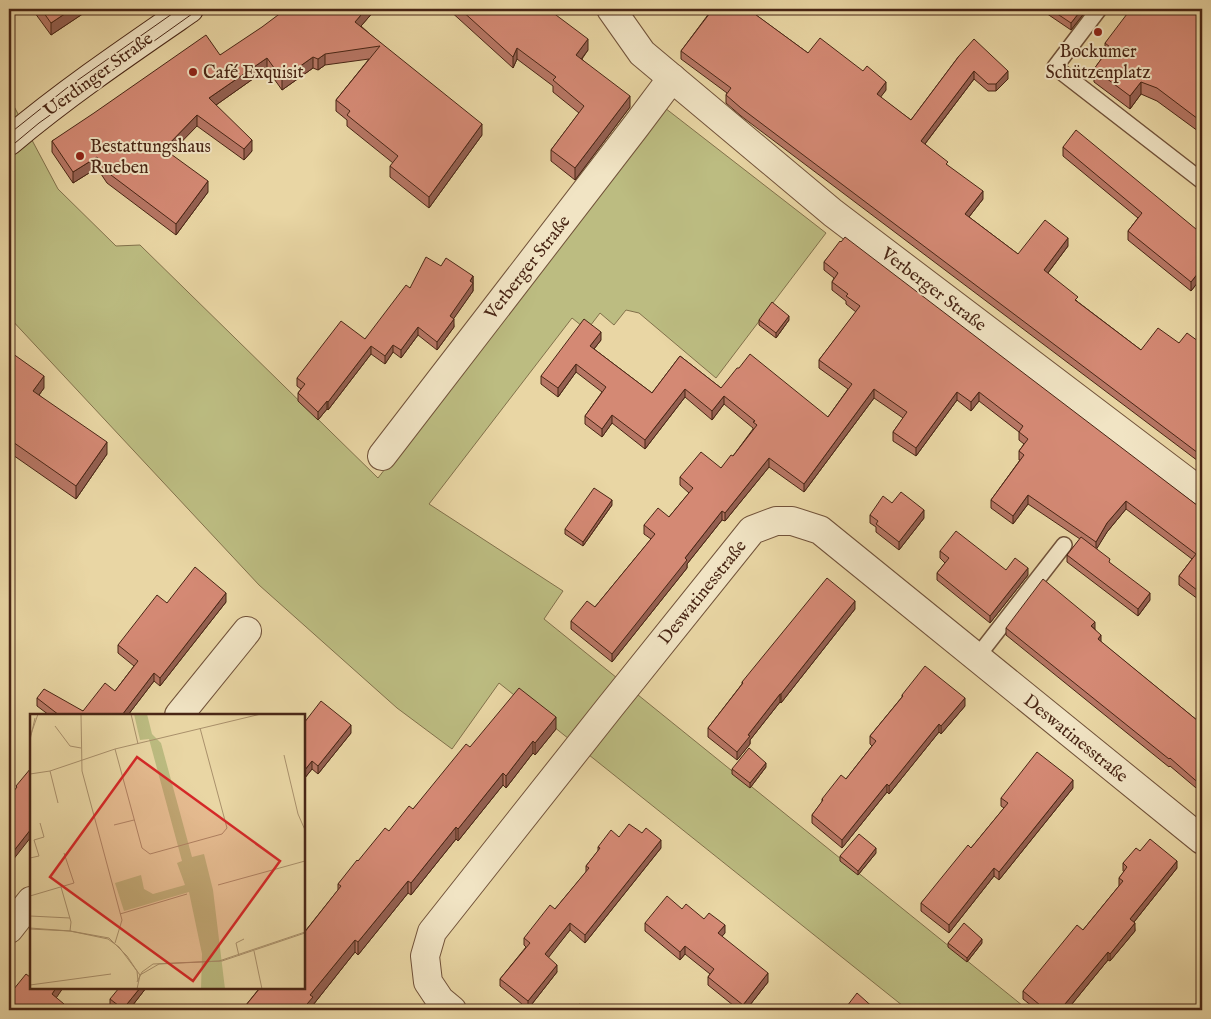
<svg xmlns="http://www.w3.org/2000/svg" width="1211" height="1019" viewBox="0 0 1211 1019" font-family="'IM FELL English',serif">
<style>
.green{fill:#bcbc81;stroke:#82714b}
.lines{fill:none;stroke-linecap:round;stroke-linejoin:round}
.lane-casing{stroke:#715239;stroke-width:18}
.street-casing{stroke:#715239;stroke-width:30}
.secondary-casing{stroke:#492615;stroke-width:30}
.lane{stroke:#f1e4c4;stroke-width:15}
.street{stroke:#f1e4c4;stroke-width:28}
.secondary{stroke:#f1e4c4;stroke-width:28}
.tram{stroke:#492615;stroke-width:1}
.wall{fill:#b67664;stroke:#492615}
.shaded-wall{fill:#946051;stroke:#492615}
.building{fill:#d48974;stroke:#492615}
.poi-dot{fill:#8f2418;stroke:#f1e4c4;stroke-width:2}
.labels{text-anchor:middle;stroke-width:4;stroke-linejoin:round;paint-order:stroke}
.poi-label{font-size:18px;fill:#492615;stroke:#f1e4c4;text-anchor:start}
.street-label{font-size:18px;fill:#492615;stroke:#f1e4c4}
.inset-road{fill:none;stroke:#a9906b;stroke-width:1}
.view{fill:#d62828;fill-opacity:0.15;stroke:#d62828;stroke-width:2.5}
.inset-edge{fill:none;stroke:#492615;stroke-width:2.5}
</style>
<rect width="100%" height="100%" fill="#e9d6a4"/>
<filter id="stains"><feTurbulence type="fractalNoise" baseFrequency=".004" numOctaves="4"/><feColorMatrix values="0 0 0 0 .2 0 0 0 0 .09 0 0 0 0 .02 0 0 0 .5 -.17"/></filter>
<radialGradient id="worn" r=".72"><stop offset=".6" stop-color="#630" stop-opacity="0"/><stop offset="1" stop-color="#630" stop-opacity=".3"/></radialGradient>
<polygon class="green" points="9,97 58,189 116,246 140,245 378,478 665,108 826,233 716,378 639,313 626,310 614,325 600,313 587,330 572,318 429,504 563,591 544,619 1028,1010 908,1010 499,683 452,749 397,708 259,585 9,317"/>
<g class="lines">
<defs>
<g id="lane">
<polyline points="1099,9 1055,67 1202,181"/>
<polyline points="977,657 1064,545"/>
</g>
<g id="street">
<polyline points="611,9 642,53 833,213 1202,493"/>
<polyline points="382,456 636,126 672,78"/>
<polyline points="179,715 247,631"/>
<polyline points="9,929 31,901"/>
<polyline points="452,1010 440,1000 428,982 425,956 432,932 610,707 752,530 776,521 792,521 820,530 1202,840"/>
</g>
<path id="secondary" d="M 9,141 C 66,93 128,51 189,9"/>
</defs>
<use href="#lane" class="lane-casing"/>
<use href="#street" class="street-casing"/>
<use href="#secondary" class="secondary-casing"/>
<use href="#lane" class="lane"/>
<use href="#street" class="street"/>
<use href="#secondary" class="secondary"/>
<g class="tram">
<polyline points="9,134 68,87 179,9"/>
<polyline points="9,148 39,123 199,9"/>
</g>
</g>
<g class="wall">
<polygon points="32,9 90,9 51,35"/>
<polygon points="374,9 374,11 361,26 482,135 429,208 390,177 390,166 393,163 347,126 347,120 336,111 336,100 369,59 325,65 318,70 313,68 282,90 267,69 216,105 252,151 244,160 197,126 170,153 208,192 176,235 107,183 97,168 73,183 52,152 52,141 220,55"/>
<polygon points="448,9 548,9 588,50 582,59 630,107 575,180 551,161 551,150 579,113 553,92 553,86 517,59 513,68"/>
<polygon points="706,9 750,9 749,10 808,53 886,90 880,97 911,120 959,56 1008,79 996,91 988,91 974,79 925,144 983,199 969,217 1018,254 1068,246 1048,273 1078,302 1141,350 1179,343 1202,344 1202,464 741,116 726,103 726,95 727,93 681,59 681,51 710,12"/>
<polygon points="1040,9 1085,9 1085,12 1071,30"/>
<polygon points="1202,9 1202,134 1157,101 1141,94 1130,109 1094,82 1094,69 1105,54 1105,43 1135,14"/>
<polygon points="1063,147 1202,234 1202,277 1191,291 1128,240 1128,231 1138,218 1063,156"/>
<polygon points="841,242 1202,509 1202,602 1179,585 1179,576 1192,559 1126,509 1107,532 1096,549 1110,563 1150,600 1138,616 1067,562 1067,555 1080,539 1028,504 1013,524 991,508 991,500 1020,460 1019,460 1019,451 1024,444 1019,440 1019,432 979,401 971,411 957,400 916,456 893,441 893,432 903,418 874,398 804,492 769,467 725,521 722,520 687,564 687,568 612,662 571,629 571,621 595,607 651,539 644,534 644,525 669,517 689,493 680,485 680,477 721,468 733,456 753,429 753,428 724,404 712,420 685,397 645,449 612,423 602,437 585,424 585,416 602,392 576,372 558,397 541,384 541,376 601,340 594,349 652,393 680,356 721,388 828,417 848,389 819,368 819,360 856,312 846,304 846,301 832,290 832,282 834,278 824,270 824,262"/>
<polygon points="441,266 473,276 473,291 453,319 454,327 437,350 418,335 401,358 393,352 385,364 371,354 328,410 327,409 318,420 298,401 298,393 301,389 297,386 297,378 365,339 410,288"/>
<polygon points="759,320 789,320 776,338 759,325"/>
<polygon points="9,351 44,388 39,395 107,454 76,499 10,453 9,455"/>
<polygon points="892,503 924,518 899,550 876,532 876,527 870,523 870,515"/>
<polygon points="612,505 583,546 565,534 565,529"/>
<polygon points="940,551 1006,570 1028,575 990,623 937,580 937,573 945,563 940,558"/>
<polygon points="226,602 160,686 154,681 128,715 49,715 37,706 37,698 83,711 115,691 134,666 118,653 118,645 167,603"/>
<polygon points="1202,608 1202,630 1197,626 1198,614"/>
<polygon points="855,609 781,703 780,702 750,740 750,744 737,760 708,737 708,728 742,684 742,682"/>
<polygon points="1006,628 1095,629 1101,642 1198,721 1202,722 1202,793 1170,766 1169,767 1006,635"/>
<polygon points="902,695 965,706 941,734 939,732 889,794 887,792 842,848 812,823 812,815 822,802 822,799 846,779 872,746 870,744 870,736 902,697"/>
<polygon points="304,723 351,733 318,774 312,769 304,779"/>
<polygon points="556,729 535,755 533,753 506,788 503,785 458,841 456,839 411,895 408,893 358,955 355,952 313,1005 313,1010 242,1010 338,890 338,884 358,861 413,809 470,747"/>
<polygon points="766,767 750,788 732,774 732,769"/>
<polygon points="1073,788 999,880 994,876 949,933 921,911 921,903 971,848 1004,808 1001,806 1001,798"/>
<polygon points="619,837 661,848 585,943 570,930 548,957 557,972 528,1009 500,986 500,979 526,947 524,945 524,938 555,909 586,872 586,866 598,851 598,847"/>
<polygon points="1140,851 1177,868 1134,922 1135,931 1110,961 1108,960 1067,1010 1037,1010 1023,999 1023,991 1083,930 1119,886 1119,878 1124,872 1123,871 1123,863"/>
<polygon points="876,853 858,875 840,861 840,856"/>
<polygon points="682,909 704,919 725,933 722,936 768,982 746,1010 739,1010 708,985 708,977 710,974 685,954 680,960 645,931 645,923"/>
<polygon points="948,943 982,943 967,962 948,947"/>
<polygon points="146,988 129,1010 114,1010 110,1007 110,999"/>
</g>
<g class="shaded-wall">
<polygon points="72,9 90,9 51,35 51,23"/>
<polygon points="366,9 374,9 374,11 355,33 355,22"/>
<polygon points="1082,9 1085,9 1085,12 1071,30 1071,23"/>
<polygon points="588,39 588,50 576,66 576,55"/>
<polygon points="517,48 517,59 513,68 513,57"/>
<polygon points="325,54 325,65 318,70 318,59"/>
<polygon points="313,57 313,68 282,90 282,79"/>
<polygon points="267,58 267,69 209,110 209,98"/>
<polygon points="974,71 974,79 921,149 921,141"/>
<polygon points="1008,71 1008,79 996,91 996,84"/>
<polygon points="886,82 886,90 877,102 877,94"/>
<polygon points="1141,82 1141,94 1130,109 1130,96"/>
<polygon points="630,96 630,107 575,180 575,168"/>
<polygon points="197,115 197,126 164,160 164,149"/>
<polygon points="482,124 482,135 429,208 429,197"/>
<polygon points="252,140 252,151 244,160 244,149"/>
<polygon points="97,157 97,168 73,183 73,172"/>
<polygon points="208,181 208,192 176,235 176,224"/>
<polygon points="983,191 983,199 965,222 965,214"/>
<polygon points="1068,238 1068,246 1044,278 1044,270"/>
<polygon points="1202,268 1202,277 1191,291 1191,282"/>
<polygon points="473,276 473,291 450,324 450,316"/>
<polygon points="789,316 789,320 776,338 776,333"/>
<polygon points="454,319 454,327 437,350 437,342"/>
<polygon points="418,327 418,335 401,358 401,350"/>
<polygon points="601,332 601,340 590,354 590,346"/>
<polygon points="393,345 393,352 385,364 385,356"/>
<polygon points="371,346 371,354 328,410 328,402"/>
<polygon points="576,364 576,372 558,397 558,388"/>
<polygon points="44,376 44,388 33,403 33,391"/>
<polygon points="685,389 685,397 645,449 645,440"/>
<polygon points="874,389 874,398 804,492 804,484"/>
<polygon points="957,392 957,400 916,456 916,448"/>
<polygon points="979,392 979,401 971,411 971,402"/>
<polygon points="724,396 724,404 712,420 712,411"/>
<polygon points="327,401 327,409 318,420 318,412"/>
<polygon points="612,415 612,423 602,437 602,429"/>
<polygon points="10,440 10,453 9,455 9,442"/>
<polygon points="107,442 107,454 76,499 76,486"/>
<polygon points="769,458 769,467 725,521 725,513"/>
<polygon points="1028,495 1028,504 1013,524 1013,516"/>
<polygon points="612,500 612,505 583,546 583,542"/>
<polygon points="1126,501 1126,509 1107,532 1096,550 1096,542 1107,523"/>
<polygon points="924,510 924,518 899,550 899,542"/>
<polygon points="722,511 722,520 687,564 687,568 612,662 612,654 685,558"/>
<polygon points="1028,568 1028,575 990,623 990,616"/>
<polygon points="226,593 226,602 160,686 160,678"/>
<polygon points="1150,593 1150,600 1138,616 1138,609"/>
<polygon points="855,601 855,609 781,703 781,694"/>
<polygon points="1095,622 1095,629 1091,626"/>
<polygon points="1101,635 1101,642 1098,639"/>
<polygon points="154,673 154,681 128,715 122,715"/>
<polygon points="780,694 780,702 750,740 750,744 737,760 737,752 748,735"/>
<polygon points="965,698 965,706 941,734 941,726"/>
<polygon points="556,717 556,729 535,755 535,743"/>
<polygon points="939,724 939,732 889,794 889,786"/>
<polygon points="351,725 351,733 318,774 318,766"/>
<polygon points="533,741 533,753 506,788 506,776"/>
<polygon points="312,761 312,769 304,779 304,771"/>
<polygon points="766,763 766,767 750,788 750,783"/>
<polygon points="503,773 503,785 458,841 458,829"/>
<polygon points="1073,780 1073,788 999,880 999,872"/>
<polygon points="887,784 887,792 842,848 842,840"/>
<polygon points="456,827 456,839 411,895 411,883"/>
<polygon points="31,829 31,837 9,865 9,857"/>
<polygon points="661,840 661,848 585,943 585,935"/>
<polygon points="876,848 876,853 858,875 858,871"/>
<polygon points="1177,861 1177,868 1130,927 1130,919"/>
<polygon points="994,868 994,876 949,933 949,925"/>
<polygon points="408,881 408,893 358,955 358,942"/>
<polygon points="570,923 570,930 545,962 545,954"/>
<polygon points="1135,923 1135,931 1110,961 1110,954"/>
<polygon points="725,925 725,933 718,941 718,933"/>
<polygon points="982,939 982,943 967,962 967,958"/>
<polygon points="355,940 355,952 313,1005 313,1010 302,1010 310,995"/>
<polygon points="685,946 685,954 680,960 680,952"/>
<polygon points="1108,952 1108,960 1067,1010 1060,1010"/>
<polygon points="557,965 557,972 528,1009 528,1001"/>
<polygon points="768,973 768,982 746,1010 743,1010 743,1005"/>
<polygon points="56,988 63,988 52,1004 52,994"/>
<polygon points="140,988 146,988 129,1010 123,1010 123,1009"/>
<polygon points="64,1004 64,1010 60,1010"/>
</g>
<g class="building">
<polygon points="41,9 72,9 51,23"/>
<polygon points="286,9 366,9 355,22 482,124 429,197 390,166 398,156 347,115 350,111 336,100 380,46 325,54 318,59 313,57 282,79 267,58 209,98 252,140 244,149 197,115 164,149 208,181 176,224 107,172 97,157 73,172 52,141 94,113 206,35 220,55 262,27"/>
<polygon points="460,9 548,9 588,39 576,55 630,96 575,168 551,150 584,106 553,80 556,77 517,48 513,57"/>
<polygon points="713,9 748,9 808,53 820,38 863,71 867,66 886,82 877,94 911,120 959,56 974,39 1008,71 996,84 988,84 974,71 921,141 948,162 946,164 983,191 965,214 1018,254 1045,220 1068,238 1044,270 1078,297 1075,300 1141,350 1158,328 1179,343 1187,333 1202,344 1202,456 741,108 726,95 731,88 681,51"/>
<polygon points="1050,9 1082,9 1071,23"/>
<polygon points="1139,9 1202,9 1202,122 1157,88 1141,82 1130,96 1094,69 1110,47 1105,43 1130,10 1135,14"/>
<polygon points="1076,130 1202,234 1202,268 1191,282 1128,231 1142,213 1063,147"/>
<polygon points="845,237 1202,509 1202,594 1179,576 1196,554 1126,501 1107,523 1096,542 1028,495 1013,516 991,500 1024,455 1019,451 1028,439 1019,432 1023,426 979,392 971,402 957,392 916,448 893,432 907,412 874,389 804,484 769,458 725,513 722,511 685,558 687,560 612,654 571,621 587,601 595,607 655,534 644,525 658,508 669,517 693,488 680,477 701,452 721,468 731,455 733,456 757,425 753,422 755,421 724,396 712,411 685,389 645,440 612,415 602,429 585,416 606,387 576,364 558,388 541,376 584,319 601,332 590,346 652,393 680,356 721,388 737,368 739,368 750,354 828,417 852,384 819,360 860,306 846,296 848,294 832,282 838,273 824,262 840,241 841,242"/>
<polygon points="426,257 441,266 446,258 473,276 470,281 473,283 450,316 454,319 437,342 418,327 401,350 393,345 385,356 371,346 328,402 327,401 318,412 298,393 305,384 297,378 341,321 365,339 406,285 410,288"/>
<polygon points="772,302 789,316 776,333 759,320"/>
<polygon points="9,351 44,376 33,391 107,442 76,486 10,440 9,442"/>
<polygon points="594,488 612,500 583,542 565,529"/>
<polygon points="901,492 924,510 899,542 876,524 878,521 870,515 883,496 892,503"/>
<polygon points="956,531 1006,570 1015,558 1028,568 990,616 937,573 949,558 940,551"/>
<polygon points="1081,537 1110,559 1109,562 1150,593 1138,609 1067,555"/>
<polygon points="195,567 226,593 160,678 154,673 122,715 59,715 37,698 44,689 83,711 105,683 115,691 138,661 118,645 157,595 167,603"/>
<polygon points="827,578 855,601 781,694 780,694 748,735 750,736 737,752 708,728 743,683 742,682"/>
<polygon points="1043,579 1095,622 1091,626 1101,635 1098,639 1198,721 1199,720 1202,722 1202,786 1170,758 1169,759 1006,628"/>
<polygon points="1202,608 1202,621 1197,617 1199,615 1198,614"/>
<polygon points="925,666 965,698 941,726 939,724 889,786 887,784 842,840 812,815 823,800 822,799 841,775 846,779 876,741 870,736 903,696 902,695"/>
<polygon points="519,688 556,717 535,743 533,741 506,776 503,773 458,829 456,827 411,883 408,881 358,942 355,940 310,995 313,997 302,1010 242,1010 260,988 304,988 304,933 341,886 338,884 357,860 358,861 385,828 389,831 409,806 413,809 466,744 470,747"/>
<polygon points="321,701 351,725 318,766 312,761 304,771 304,723"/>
<polygon points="749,748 766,763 750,783 732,769"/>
<polygon points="1037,752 1073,780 999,872 994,868 949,925 921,903 968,845 971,848 1008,803 1001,798"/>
<polygon points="31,768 31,829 9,857 9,797 17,787 16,786"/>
<polygon points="629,824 642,833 646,828 661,840 585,935 570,923 545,954 557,965 528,1001 500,979 530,943 524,938 550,905 555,909 589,868 586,866 600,848 598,847 611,830 619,837"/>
<polygon points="859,834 876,848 858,871 840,856"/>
<polygon points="1150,839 1177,861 1130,919 1135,923 1110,954 1108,952 1060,1010 1046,1010 1023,991 1077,925 1083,930 1123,881 1119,878 1127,867 1123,863 1136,848 1140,851"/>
<polygon points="667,896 682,909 686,904 704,919 709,913 725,925 718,933 768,973 743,1005 708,977 714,969 685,946 680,952 645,923"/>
<polygon points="964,923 982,939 967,958 948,943"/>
<polygon points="26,974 30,977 31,976 31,988 56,988 52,994 64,1004 60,1010 9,1010 9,995"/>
<polygon points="119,988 140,988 123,1009 110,999"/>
<polygon points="857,993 876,1010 844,1010"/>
<polygon points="579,1004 587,1010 575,1010"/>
</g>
<g class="poi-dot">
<circle cx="1098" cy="32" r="5"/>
<circle cx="193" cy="72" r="5"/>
<circle cx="80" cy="156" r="5"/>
</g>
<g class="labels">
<g class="poi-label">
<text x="1098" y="57" text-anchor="middle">Bockumer<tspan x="1098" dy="21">Schützenplatz</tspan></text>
<text x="203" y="78">Café Exquisit</text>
<text x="90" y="152">Bestattungshaus<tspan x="90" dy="21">Rueben</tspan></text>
</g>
<g class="street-label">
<text transform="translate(98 74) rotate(-36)" y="6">Uerdinger Straße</text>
<text transform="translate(527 267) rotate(-52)" y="6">Verberger Straße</text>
<text transform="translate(934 289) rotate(37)" y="6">Verberger Straße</text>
<text transform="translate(702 592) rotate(-51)" y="6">Deswatinesstraße</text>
<text transform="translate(1076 738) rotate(39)" y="6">Deswatinesstraße</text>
</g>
</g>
<g transform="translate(30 714)">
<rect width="275" height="275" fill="#e9d6a4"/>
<path d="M 104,0 L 117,0 L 122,20 L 131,29 L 162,143 L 174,140 L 183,176 L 195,275 L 171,275 L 172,240 L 159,178 L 94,197 L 85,169 L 111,161 L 114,175 L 123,180 L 155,171 L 147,149 L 152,147 L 119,25 L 110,26 Z" fill="#bcbc81"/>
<path class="inset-road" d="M 51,0 L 52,57 L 92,206 L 85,229M 101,0 L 108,30M 25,12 L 40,32 L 51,34M 0,23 L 8,0M 0,26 L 5,4M 85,35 L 112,134 L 120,140 L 192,120 L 197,114 L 170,14M 254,41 L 268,100 L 275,116M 20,57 L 28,89M 0,60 L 20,57 L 85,35 L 231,0M 84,111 L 104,106M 0,144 L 9,142 L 4,126 L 14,123 L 10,109M 188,171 L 275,147M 31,173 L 41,208 L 40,217M 0,182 L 44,169 L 34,139M 90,200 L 157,180M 0,202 L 40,204M 0,214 L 40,217 L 79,224 L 97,242 L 107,257 L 108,267M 0,215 L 40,217 L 78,225 L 89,233 L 110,261 L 107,275M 224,237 L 232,275M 209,242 L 206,229 L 214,225M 110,261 L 129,250 L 192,247 L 275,219M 107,268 L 112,258 L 123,250 L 189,247 L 275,218M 0,271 L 81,260"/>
<path class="view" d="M 107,43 L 250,147 L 163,267 L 20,163 Z"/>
<rect width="275" height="275" class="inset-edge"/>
</g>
<rect width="1211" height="1019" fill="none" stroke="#e9d6a4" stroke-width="30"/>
<rect x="10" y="10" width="1191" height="999" fill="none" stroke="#492615" stroke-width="2.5"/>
<rect x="15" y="15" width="1181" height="989" fill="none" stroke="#492615"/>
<rect width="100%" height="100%" filter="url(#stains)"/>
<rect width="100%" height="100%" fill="url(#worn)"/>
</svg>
